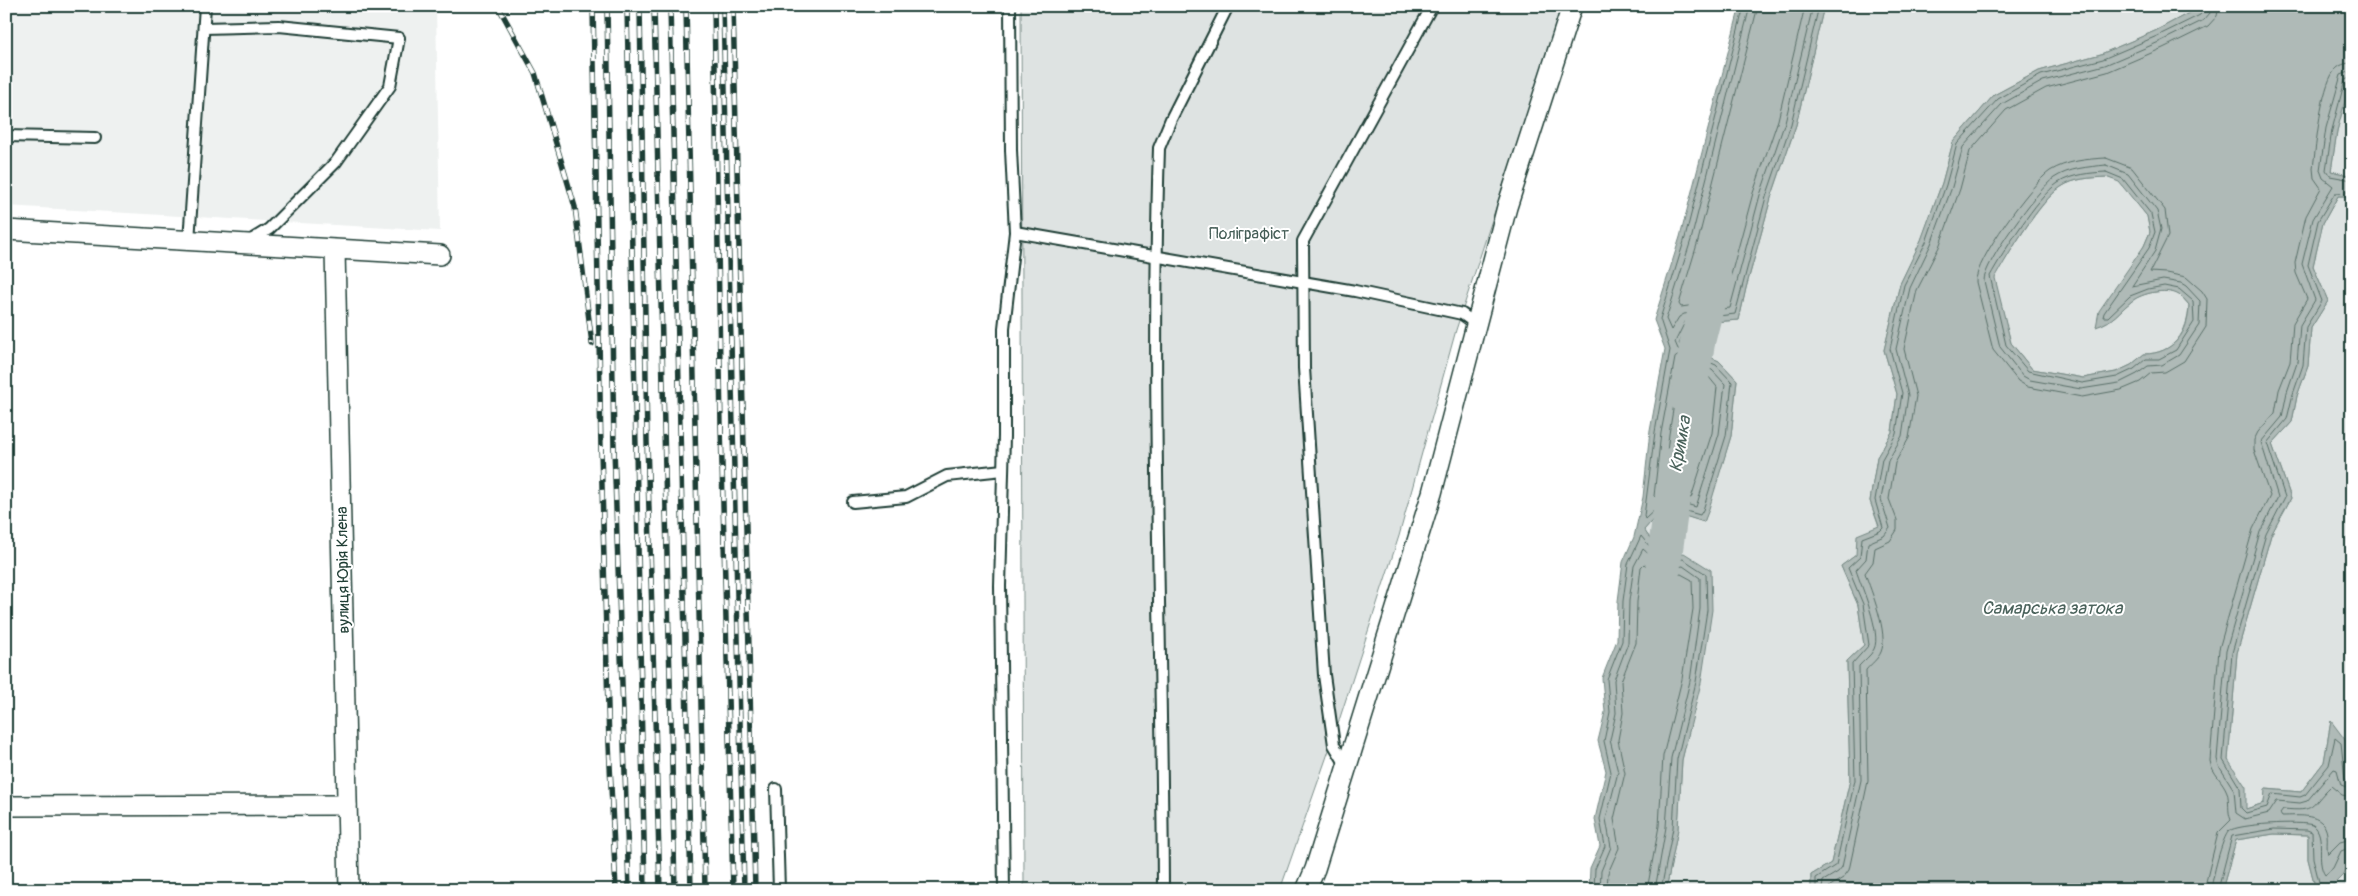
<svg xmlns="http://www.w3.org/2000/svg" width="2358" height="896" viewBox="0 0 2358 896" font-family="Pangolin,sans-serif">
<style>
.built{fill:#eef1f0}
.green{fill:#dee3e2;stroke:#7e908b}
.water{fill:#afbab7;stroke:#758883;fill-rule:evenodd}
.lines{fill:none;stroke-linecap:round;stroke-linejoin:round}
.shore{stroke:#596f68;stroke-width:1}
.river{stroke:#afbab7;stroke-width:35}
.lane-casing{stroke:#1f3d34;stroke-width:14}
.street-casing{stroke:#1f3d34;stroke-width:22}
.lane{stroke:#fff;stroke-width:10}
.street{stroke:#fff;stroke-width:19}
.rail-casing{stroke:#1f3d34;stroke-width:5.5}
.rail{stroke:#fff;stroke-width:4;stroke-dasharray:11;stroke-linecap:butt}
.labels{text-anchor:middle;stroke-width:4;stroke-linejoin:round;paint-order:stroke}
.park-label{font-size:16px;fill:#455e57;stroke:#fff}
.street-label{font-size:16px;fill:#1f3d34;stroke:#fff}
.water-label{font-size:18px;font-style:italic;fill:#4a625b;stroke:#fff}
</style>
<rect width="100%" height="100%" fill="#fff"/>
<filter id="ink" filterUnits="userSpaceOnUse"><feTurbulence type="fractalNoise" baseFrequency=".02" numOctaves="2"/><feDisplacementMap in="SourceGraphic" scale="10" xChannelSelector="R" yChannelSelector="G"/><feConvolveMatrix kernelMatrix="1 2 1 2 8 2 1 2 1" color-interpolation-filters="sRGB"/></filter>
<g filter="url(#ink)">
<polygon class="built" points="6,6 436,6 440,231 6,206"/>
<g class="green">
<polygon points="1021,6 1562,6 1456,330 1399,536 1334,736 1280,890 1024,890"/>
<polygon points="1824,6 2202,6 2155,31 2101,54 2039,71 1994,95 1953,142 1942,183 1921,241 1900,284 1884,350 1897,394 1892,432 1877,457 1870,501 1879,527 1856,555 1841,566 1858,605 1864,645 1847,661 1850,780 1831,863 1811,875 1811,890 1666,890 1678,829 1682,760 1690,726 1665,559 1644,530 1662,508 1704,522 1731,436 1737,380 1719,361 1679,344 1687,324 1739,320 1746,288 1771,198 1796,125"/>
<polygon points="2352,75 2352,176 2331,171 2337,131"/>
<path d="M 2106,177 L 2119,181 L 2147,216 L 2150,232 L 2144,246 L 2097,326 C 2113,322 2119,311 2132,301 C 2142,293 2165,288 2178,294 C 2182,296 2186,302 2189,305 C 2188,333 2173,354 2144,354 L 2131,365 L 2116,372 L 2083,378 L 2032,369 L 2011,343 L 1994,278 C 2008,255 2040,201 2061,187 C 2074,178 2091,178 2106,177 Z"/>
<polygon points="2338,196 2352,196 2352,783 2331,721 2324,762 2301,792 2266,789 2264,803 2246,809 2228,760 2237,653 2271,535 2291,498 2272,444 2292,422 2297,396 2308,366 2311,328 2328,301 2313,266 2323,223"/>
<polygon points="2274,834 2308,835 2308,859 2316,890 2222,890 2236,840"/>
<polygon points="2352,853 2352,890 2328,890 2343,875"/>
</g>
<g class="water">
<polygon points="1740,6 1824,6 1796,125 1771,198 1746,288 1739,320 1687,324 1679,344 1719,361 1737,380 1731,436 1708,512 1704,522 1662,509 1644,530 1665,559 1684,553 1711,570 1712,610 1701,683 1682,760 1678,829 1666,890 1589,890 1590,868 1600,846 1595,819 1606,771 1598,741 1605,712 1602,678 1617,640 1618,601 1623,562 1634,537 1643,497 1650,431 1665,349 1654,320 1680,237"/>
<path d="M 2202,6 L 2352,6 L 2352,75 L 2337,131 L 2331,171 L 2352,176 L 2352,196 L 2338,196 L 2323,223 L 2313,266 L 2328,301 L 2311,328 L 2308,366 L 2297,396 L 2292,422 L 2272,444 L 2291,498 L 2271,535 L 2237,653 L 2228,760 L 2246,787 L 2246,809 L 2264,803 L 2265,789 L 2301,792 L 2324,762 L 2331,721 L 2346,741 L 2350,782 L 2352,783 L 2352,853 L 2343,875 L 2328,890 L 2316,890 L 2308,859 L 2308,835 L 2274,834 L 2236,840 L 2222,890 L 1811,890 L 1811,875 L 1831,863 L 1850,780 L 1847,661 L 1864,645 L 1858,605 L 1841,566 L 1856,555 L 1857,535 L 1879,526 L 1870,501 L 1877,457 L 1892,432 L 1897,394 L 1884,350 L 1900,284 L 1921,240 L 1942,183 L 1953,142 L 1994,95 L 2039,71 L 2101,54 L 2155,31 ZM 2106,177 L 2119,182 L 2147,216 L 2150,232 L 2144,246 L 2099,311 L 2096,327 C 2114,321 2118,312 2132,301 C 2142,293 2165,288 2177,294 C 2182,296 2186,301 2189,305 C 2189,333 2173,354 2144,354 L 2131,365 L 2116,372 L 2083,378 L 2032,369 L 2011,343 L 1995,278 C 2008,255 2040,200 2061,187 C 2074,178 2091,178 2106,177 Z"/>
</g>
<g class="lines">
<g class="shore">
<polyline points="1744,6 1685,238 1660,319 1670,350 1655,432 1644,516 1645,519 1661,504 1700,515 1703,510 1726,436 1732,382 1716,365 1678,349 1675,342 1686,320 1735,314 1766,197 1791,124 1819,6"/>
<polyline points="1750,6 1691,240 1666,319 1671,330 1679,317 1684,314 1730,308 1760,195 1785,122 1813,6"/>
<polyline points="1758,6 1698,241 1679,304 1681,307 1724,301 1753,193 1778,120 1805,6"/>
<polyline points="2352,71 2341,75 2326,128 2320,170 2323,178 2333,186 2313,219 2302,264 2315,300 2300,325 2297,363 2287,392 2282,417 2261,442 2278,497 2260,532 2226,651 2217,759 2219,766 2234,790 2236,813 2245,819 2269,813 2277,801 2300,803 2307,801 2334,769 2337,770 2341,785 2352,789"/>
<polyline points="2352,77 2345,80 2332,130 2326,170 2330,176 2352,180"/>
<path d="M 2106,158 L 2132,168 L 2165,210 L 2168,236 L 2150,272 L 2166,273 L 2186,277 L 2202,291 L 2207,299 L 2206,327 L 2184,361 L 2165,372 L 2151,373 L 2140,382 L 2121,390 L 2082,397 L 2028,387 L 2018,381 L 1993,350 L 1976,282 C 1974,262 2032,183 2050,171 C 2066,161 2087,159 2106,158 Z"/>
<path d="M 2106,165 L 2128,174 L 2157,211 L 2161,229 L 2155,251 L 2132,286 L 2163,280 L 2181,283 L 2186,286 L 2200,301 L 2199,325 L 2179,355 L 2162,365 L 2148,366 L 2137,374 L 2119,383 L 2081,389 L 2030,380 L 2023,376 L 2000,347 L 1984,281 C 1983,264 2039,188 2054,178 C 2069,168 2088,167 2106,165 Z"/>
<path d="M 2106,172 L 2123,179 L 2151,214 L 2155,232 L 2149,248 L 2104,313 L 2103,317 L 2108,317 L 2130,296 L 2148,289 L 2164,286 L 2179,289 L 2193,301 L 2194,322 L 2176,350 L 2159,359 L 2146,359 L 2134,369 L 2117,377 L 2082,383 L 2028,371 L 2006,345 L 1990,276 C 2003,253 2037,197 2058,183 C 2072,174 2090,173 2106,172 Z"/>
<polyline points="2352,192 2335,193 2318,221 2308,265 2322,301 2306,327 2303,365 2293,394 2287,419 2267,443 2285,497 2266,534 2232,653 2223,760 2240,788 2241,808 2246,813 2267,807 2272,794 2300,797 2305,795 2329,765 2335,738 2341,743 2345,779 2352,783"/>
<polygon points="1678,356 1712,370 1725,384 1719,434 1696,507 1666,498 1656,498 1654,496 1661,433 1675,358"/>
<polygon points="1683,366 1708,376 1717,387 1712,433 1691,498 1663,488 1669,434 1680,368"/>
<path d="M 2352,797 L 2342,795 L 2331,786 C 2309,807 2317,812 2283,809 L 2280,813 L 2282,816 C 2298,816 2324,812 2327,834 C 2328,841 2326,848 2328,854 L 2340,842 L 2352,839"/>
<polyline points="1594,890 1595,869 1605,846 1600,819 1611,772 1604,741 1610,712 1607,679 1622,641 1623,601 1628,564 1641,536 1663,563 1683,559 1706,574 1707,610 1696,682 1677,759 1673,828 1661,890"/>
<path d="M 1600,890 L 1601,871 L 1611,847 L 1606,819 L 1618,772 L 1610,740 L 1616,713 L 1614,680 L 1628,643 L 1629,601 L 1634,566 L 1643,549 C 1664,566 1647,573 1683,566 L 1700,578 L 1700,609 L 1690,681 L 1671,758 L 1666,827 L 1655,890"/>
<path d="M 1607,890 L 1608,873 L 1619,848 L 1614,819 L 1625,773 L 1618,740 L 1623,713 L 1621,681 L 1636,643 L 1637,602 L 1641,567 L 1644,564 C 1660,577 1659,580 1681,574 L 1692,580 L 1693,609 L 1682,679 L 1663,756 L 1659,826 L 1647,890"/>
<polyline points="1816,890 1816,878 1836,865 1855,780 1852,664 1869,645 1863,604 1848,568 1860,557 1862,538 1880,531 1883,528 1875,500 1882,459 1896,434 1902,393 1890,349 1904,285 1926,242 1946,185 1957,144 1998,99 2041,75 2103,59 2157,36 2200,15 2205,6"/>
<path d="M 1822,890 L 1823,881 L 1838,872 L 1842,867 L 1861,780 L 1859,666 C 1863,661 1871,656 1874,649 C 1882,633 1861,586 1856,570 L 1866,559 L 1868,543 L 1884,536 L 1890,528 L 1881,499 L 1888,461 L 1902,436 L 1908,395 L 1896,349 L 1910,288 L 1931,244 L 1952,187 L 1963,147 L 2002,104 L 2043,81 L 2105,65 L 2159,42 L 2204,20 L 2210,13 L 2211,6"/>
<path d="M 1829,890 L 1830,886 L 1843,878 L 1849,870 L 1868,781 L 1866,670 C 1871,664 1878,659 1881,652 C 1889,633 1871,591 1865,573 L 1873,562 L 1875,548 L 1890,541 L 1897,530 L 1897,520 L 1889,499 L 1895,463 L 1909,438 L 1916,396 L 1904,349 L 1917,290 L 1939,247 L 1960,189 L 1970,151 L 2006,110 L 2046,88 L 2107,72 L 2163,48 L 2208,26 L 2217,16 L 2219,6"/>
<path d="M 2204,890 L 2218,833 L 2231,820 C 2227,811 2230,802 2227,792 C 2223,781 2212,773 2210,761 L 2219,649 L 2253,529 L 2270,496 L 2254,450 L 2254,440 L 2258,432 L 2275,413 L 2279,390 L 2290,362 L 2293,323 L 2307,299 L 2296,273 L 2295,263 L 2306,216 L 2321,188 L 2314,178 L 2313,168 C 2316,145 2321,89 2334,71 C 2339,65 2345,63 2352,63"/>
<path d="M 2211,890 C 2212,880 2222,837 2229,831 C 2238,824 2300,821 2313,825 C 2327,835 2315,861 2325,875 L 2333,868 L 2341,851 L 2352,847"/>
<polyline points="2218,890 2232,836 2274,829 2307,830 2312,832 2313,858 2321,890"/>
</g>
<g class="river">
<polyline points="1688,399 1698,340 1714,277"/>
<polyline points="1658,605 1677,463"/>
</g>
<defs>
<g id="lane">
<polyline points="204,28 279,26 399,38 390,86 336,162 269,229 248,242"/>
<polyline points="6,136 95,138"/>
<polyline points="1015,232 1355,291 1462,314 1476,324"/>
<polyline points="189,241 205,6"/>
<polyline points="853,502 906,497 947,476 1003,470"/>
<polyline points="1346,765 1334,745 1324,675 1304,368 1303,241 1432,6"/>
<polyline points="776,789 779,890"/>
<polyline points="1004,890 1000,586 1004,436 1004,328 1015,232 1011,150 1010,6"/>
<path d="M 1163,890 C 1162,642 1151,395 1159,148 L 1171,119 L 1228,6"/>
</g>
<g id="street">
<polyline points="6,230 440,255"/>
<polyline points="335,250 349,890"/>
<polyline points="6,806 347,805"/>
<polyline points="1306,890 1315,869 1432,493 1507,207 1572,6"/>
</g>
</defs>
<use href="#lane" class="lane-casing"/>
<use href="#street" class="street-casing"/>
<use href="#lane" class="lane"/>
<use href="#street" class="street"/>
<defs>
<g id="rail">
<polyline points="498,6 535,73 575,207 592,344"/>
<polyline points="593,6 601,449 609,744 616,890"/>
<polyline points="607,6 614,448 629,890"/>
<polyline points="627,6 645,890"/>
<polyline points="640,6 647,441 660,890"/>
<polyline points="654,6 675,890"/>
<polyline points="670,6 691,890"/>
<polyline points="686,6 705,890"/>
<polyline points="714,6 721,426 733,890"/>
<polyline points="723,6 744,890"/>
<polyline points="733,6 755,890"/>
</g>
</defs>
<use href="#rail" class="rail-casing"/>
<use href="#rail" class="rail"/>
</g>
</g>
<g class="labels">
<g class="park-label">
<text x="1249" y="239">Поліграфіст</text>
</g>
<g class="street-label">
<text transform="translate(342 570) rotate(-91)" y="6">вулиця Юрія Клена</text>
</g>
<g class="water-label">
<text transform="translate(1680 444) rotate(-80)" y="6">Кримка</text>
<text x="2052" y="614">Самарська затока</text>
</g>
</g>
<rect width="2358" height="896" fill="none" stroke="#fff" stroke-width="25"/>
<rect x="12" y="12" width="2333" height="871" fill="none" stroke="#1f3d34" stroke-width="2" filter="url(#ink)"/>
</svg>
